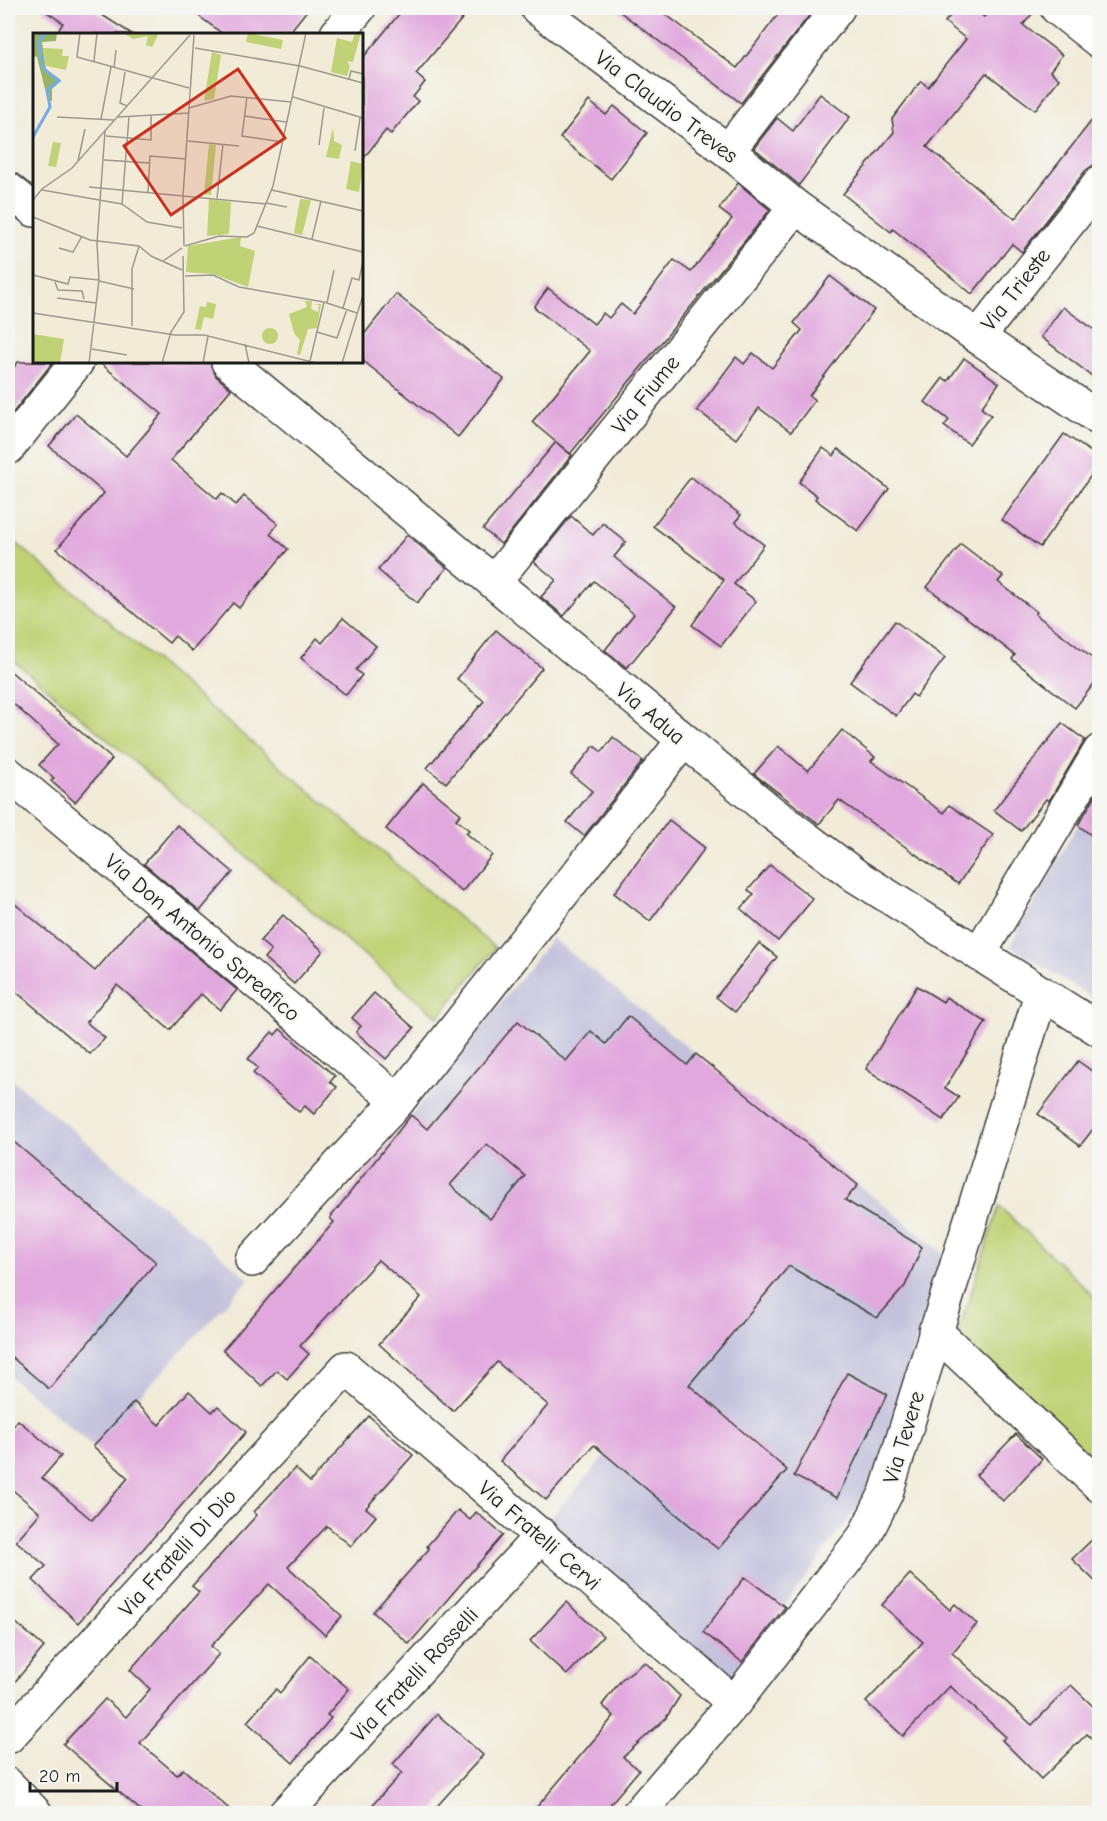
<svg xmlns="http://www.w3.org/2000/svg" width="1107" height="1821" viewBox="0 0 1107 1821" font-family="'Comic Neue',sans-serif">
<style>
.industrial{fill:#c3c1dc}
.green{fill:#bfd275;stroke:#6e7748;stroke-width:1.5}
.building{fill:#e1a8dd;fill-rule:evenodd}
.lines{fill:none;stroke-linecap:round;stroke-linejoin:round}
.minor-casing{stroke:#3c3b38;stroke-width:36}
.minor{stroke:#fff;stroke-width:33}
.labels{text-anchor:middle;stroke-width:4.5;stroke-linejoin:round;paint-order:stroke}
.street-label{font-size:22px;fill:#1c1c1c;stroke:#f6f6f2}
.inset-river{fill:none;stroke:#74ace3;stroke-width:3}
.inset-road{fill:none;stroke:#9c988d;stroke-width:1.5}
.view{fill:#c8321e;fill-opacity:0.15;stroke:#c8321e;stroke-width:3}
.inset-edge{fill:none;stroke:#1c1c1c;stroke-width:3}
</style>
<rect width="100%" height="100%" fill="#f6f6f2"/>
<filter id="ink" filterUnits="userSpaceOnUse"><feTurbulence type="fractalNoise" baseFrequency=".0167" numOctaves="2"/><feDisplacementMap in="SourceGraphic" scale="12" xChannelSelector="R" yChannelSelector="G"/><feConvolveMatrix kernelMatrix="1 2 1 2 8 2 1 2 1" color-interpolation-filters="sRGB"/></filter>
<filter id="wash" filterUnits="userSpaceOnUse"><feTurbulence type="fractalNoise" baseFrequency=".008" numOctaves="4" result="noise"/><feDisplacementMap in="SourceGraphic" scale="24" xChannelSelector="R" yChannelSelector="G"/><feGaussianBlur stdDeviation="1.35" result="paint"/><feColorMatrix in="noise" values="0 0 0 0 0 0 0 0 0 0 0 0 0 0 0 0 0 1.4 0 .05"/><feComposite in="paint" operator="in"/></filter>
<g filter="url(#wash)">
<rect width="100%" height="100%" fill="#f1ebd8"/>
<g class="industrial">
<polygon points="1099,786 1099,1002 1010,946"/>
<polygon points="552,938 943,1253 875,1479 854,1512 727,1684 547,1522 606,1455 330,1218"/>
<polygon points="8,1076 249,1279 93,1446 8,1375"/>
</g>
<g class="green">
<polygon points="8,536 495,948 438,1017 8,656"/>
<polygon points="999,1206 1099,1301 1099,1472 957,1337"/>
</g>
<g id="blocks">
<g class="building">
<polygon points="41,8 91,8 132,34 56,34 63,23"/>
<polygon points="188,8 309,8 288,34 223,34"/>
<polygon points="404,8 471,8 416,74 425,82 413,97 418,101 391,134 386,130 362,160 362,59"/>
<polygon points="615,8 657,8 737,68 783,8 815,8 741,103"/>
<polygon points="956,8 972,8 984,17 991,8 1037,8 1023,25 1062,55 1050,71 1059,79 1035,110 986,73 927,147 1015,219 1100,110 1100,160 1085,171 1022,252 1012,244 972,294 893,229 891,232 843,194 894,132 892,119 921,81 928,87 966,39 945,22"/>
<polygon points="820,94 850,117 799,185 754,148 777,118 793,131"/>
<polygon points="589,101 606,115 614,106 647,133 611,179 560,138"/>
<polygon points="738,183 770,210 570,454 532,422 590,351 534,307 548,288 594,324 603,313 609,318 621,304 633,314 674,260 691,272 732,219 719,209"/>
<polygon points="830,276 874,310 809,396 815,400 791,432 759,408 736,439 697,410 736,357 744,364 753,353 772,368 802,330 794,323"/>
<polygon points="396,294 504,379 458,437 362,360 362,337"/>
<polygon points="1063,307 1100,334 1100,382 1041,337"/>
<polygon points="964,358 999,383 981,408 991,415 969,444 944,426 949,420 925,402 943,378 948,381"/>
<polygon points="18,362 53,362 8,419 8,375"/>
<polygon points="99,362 210,362 216,376 231,389 171,460 217,499 222,493 236,505 244,496 278,524 270,534 288,549 239,608 233,603 192,651 175,636 169,643 57,549 104,493 49,446 76,414 126,456 162,414"/>
<polygon points="1064,434 1100,458 1100,463 1040,547 1002,520"/>
<polygon points="556,442 572,455 501,544 483,529"/>
<polygon points="823,448 834,456 838,449 889,489 858,531 815,499 817,496 799,482"/>
<polygon points="691,477 741,515 735,522 764,545 734,584 756,601 721,646 692,625 724,580 653,526"/>
<polygon points="571,516 593,535 603,523 626,542 614,557 676,607 627,668 605,650 634,614 594,581 564,616 541,597 556,580 534,562"/>
<polygon points="407,535 447,568 417,603 378,570"/>
<polygon points="961,544 1003,576 998,582 1037,612 1035,614 1100,664 1100,676 1075,708 1012,659 1015,655 927,587"/>
<polygon points="343,618 376,646 356,670 362,675 346,695 301,658 317,638 322,643"/>
<polygon points="895,621 945,658 916,697 912,694 896,716 850,682"/>
<polygon points="496,630 542,668 446,783 427,768 484,701 457,679"/>
<polygon points="8,669 112,759 75,802 51,781 54,778 39,765 58,744 8,699"/>
<polygon points="1062,723 1085,740 1049,801 1046,799 1021,831 994,810"/>
<polygon points="842,730 875,757 871,761 944,813 949,805 993,835 958,884 839,800 819,824 754,774 778,746 808,771"/>
<polygon points="613,737 643,761 584,836 567,822 592,791 571,774 594,746 602,752"/>
<polygon points="423,783 461,814 456,819 469,830 466,833 492,855 462,892 386,829"/>
<polygon points="1100,788 1100,842 1078,825"/>
<polygon points="669,820 705,848 650,921 614,893"/>
<polygon points="177,825 233,872 200,911 144,864"/>
<polygon points="770,865 813,899 778,941 741,909 754,894 748,890"/>
<polygon points="8,898 95,971 145,913 237,990 220,1010 201,994 170,1030 117,985 86,1022 105,1038 90,1054 8,985"/>
<polygon points="283,915 323,951 294,984 264,958 271,950 260,941"/>
<polygon points="759,943 777,957 735,1012 716,997"/>
<polygon points="917,986 943,1002 946,997 986,1022 945,1088 959,1097 943,1120 866,1069"/>
<polygon points="374,993 414,1028 386,1059 356,1032 361,1026 352,1018"/>
<path d="M 628,1016 L 687,1065 L 696,1054 L 858,1185 L 845,1200 L 922,1247 L 905,1286 L 877,1318 L 789,1266 L 689,1385 L 787,1470 L 718,1549 L 594,1445 L 546,1500 L 500,1461 L 548,1405 L 497,1362 L 453,1411 L 379,1344 L 421,1297 L 378,1260 L 300,1346 L 309,1354 L 287,1379 L 277,1370 L 262,1386 L 223,1350 L 334,1222 L 330,1218 L 411,1115 L 427,1129 L 518,1021 L 566,1061 L 591,1031 L 606,1044 ZM 487,1144 L 525,1176 L 490,1219 L 450,1185 Z"/>
<polygon points="280,1029 335,1076 330,1082 337,1087 314,1114 305,1106 299,1112 253,1073 258,1068 248,1059 272,1032 275,1035"/>
<polygon points="1078,1061 1100,1077 1100,1120 1080,1146 1038,1114"/>
<polygon points="8,1137 156,1262 49,1389 8,1354"/>
<polygon points="847,1373 887,1394 837,1498 794,1476"/>
<polygon points="189,1391 212,1412 218,1406 246,1432 78,1623 33,1580 46,1566 16,1541 40,1513 8,1486 8,1433 18,1420 61,1456 42,1478 92,1520 128,1478 93,1446 134,1402 159,1425"/>
<polygon points="369,1416 413,1455 366,1508 376,1516 351,1546 327,1526 288,1567 342,1616 325,1635 269,1584 211,1646 219,1654 140,1743 177,1775 183,1769 235,1814 145,1814 63,1744 105,1699 126,1717 150,1689 130,1670 199,1592 192,1586 257,1515 254,1512 295,1468 310,1482"/>
<polygon points="1016,1434 1042,1459 1003,1501 976,1475"/>
<polygon points="458,1510 470,1520 476,1512 503,1535 409,1644 373,1612 429,1549 427,1546"/>
<polygon points="1100,1532 1100,1586 1072,1559"/>
<polygon points="910,1574 950,1610 955,1604 977,1624 952,1653 1032,1725 1071,1685 1100,1713 1100,1746 1087,1734 1041,1779 1002,1740 1006,1737 950,1686 903,1736 866,1702 923,1642 882,1605"/>
<polygon points="745,1577 785,1607 742,1662 703,1632"/>
<polygon points="566,1602 603,1636 567,1675 530,1641"/>
<polygon points="8,1616 44,1647 8,1690"/>
<polygon points="310,1656 349,1689 327,1715 331,1718 293,1763 247,1722 276,1689 280,1693"/>
<polygon points="645,1662 680,1696 666,1718 623,1757 639,1770 602,1814 531,1814 614,1716 602,1705 622,1679"/>
<polygon points="437,1714 483,1755 430,1814 364,1814 402,1773 393,1764"/>
</g>
</g>
</g>
<g filter="url(#ink)">
<use href="#blocks" fill-opacity="0" stroke="#3c3b38" stroke-width="1.5"/>
<g class="lines">
<defs>
<g id="minor">
<polyline points="537,8 728,151 796,207 978,337"/>
<polyline points="1057,8 1100,42"/>
<polyline points="337,34 359,8"/>
<polyline points="728,151 838,8"/>
<polyline points="1100,183 978,337 1100,419"/>
<polyline points="8,189 34,210"/>
<polyline points="228,362 771,812 856,876 1100,1030"/>
<polyline points="8,448 77,362"/>
<polyline points="494,582 796,207"/>
<polyline points="8,774 398,1101"/>
<polyline points="979,954 1100,751"/>
<polyline points="252,1260 398,1101 683,741"/>
<polyline points="935,1331 1100,1486"/>
<polyline points="8,1737 346,1368 734,1703"/>
<polyline points="8,1785 36,1814"/>
<polyline points="285,1814 542,1535"/>
<polyline points="638,1814 734,1703 864,1537 886,1493 1041,994"/>
</g>
</defs>
<use href="#minor" class="minor-casing"/>
<use href="#minor" class="minor"/>
</g>
</g>
<g class="labels">
<g class="street-label">
<text transform="translate(667 106) rotate(37)" y="8">Via Claudio Treves</text>
<text transform="translate(1015 289) rotate(-52)" y="8">Via Trieste</text>
<text transform="translate(645 394) rotate(-51)" y="8">Via Fiume</text>
<text transform="translate(651 713) rotate(40)" y="8">Via Adua</text>
<text transform="translate(203 937) rotate(40)" y="8">Via Don Antonio Spreafico</text>
<text transform="translate(903 1437) rotate(-73)" y="8">Via Tevere</text>
<text transform="translate(540 1535) rotate(41)" y="8">Via Fratelli Cervi</text>
<text transform="translate(177 1552) rotate(-48)" y="8">Via Fratelli Di Dio</text>
<text transform="translate(414 1674) rotate(-47)" y="8">Via Fratelli Rosselli</text>
</g>
</g>
<g transform="translate(33 33)">
<rect width="330" height="330" fill="#f1ebd8"/>
<path d="M 90,0 L 126,0 L 119,14 L 113,12 L 115,3 L 100,6 ZM 215,0 L 250,7 L 248,16 L 213,9 ZM 322,0 L 328,0 L 320,29 L 314,28 L 317,33 L 314,43 L 298,39 L 304,5 L 319,9 ZM 10,15 L 30,16 L 29,23 L 36,23 L 33,37 L 13,33 ZM 179,19 L 188,22 L 181,66 L 171,68 ZM 300,95 L 301,108 L 309,112 L 306,126 L 293,124 ZM 20,109 L 28,110 L 23,134 L 15,133 ZM 176,111 L 183,112 L 178,162 L 171,161 ZM 318,128 L 330,131 L 326,159 L 313,156 ZM 176,166 L 198,169 L 196,201 L 174,203 ZM 267,166 L 278,167 L 269,202 L 261,200 ZM 208,204 L 207,213 L 222,218 L 215,254 L 180,241 L 153,239 L 155,213 ZM 261,267 L 279,268 L 278,276 L 285,279 L 286,272 L 280,271 L 288,271 L 284,295 L 275,296 L 267,322 L 264,321 L 267,307 L 261,300 L 256,281 L 274,274 L 272,268 ZM 174,269 L 183,271 L 180,286 L 171,284 L 168,297 L 162,296 L 167,273 L 173,274 ZM229 303a8 8 0 1 1 16 0a8 8 0 1 1-16 0ZM 0,301 L 31,306 L 27,330 L 0,329 Z" fill="#bfd275"/>
<path d="M 0,0 L 24,0 L 23,8 L 9,9 L 13,36 L 28,47 L 19,56 L 19,68 L 15,68 L 4,24 L 0,23 Z" fill="#97b466"/>
<path class="inset-river" d="M 0,104 L 17,74 L 14,57 L 26,48 L 11,36 L 5,9 L 13,0"/>
<path class="inset-road" d="M 47,0 L 44,24 L 156,55M 162,15 L 267,33 L 330,50M 61,28 L 64,0M 81,35 L 83,17M 92,39 L 87,70 L 94,73M 316,46 L 318,38 L 330,41M 214,64 L 209,103 L 249,109M 260,64 L 330,85M 156,75 L 198,63 L 258,69M 211,83 L 253,89M 24,84 L 81,87M 85,84 L 156,80M 68,86 L 78,34M 73,103 L 118,107 L 118,83M 155,108 L 206,113M 286,112 L 291,75M 322,118 L 327,85M 71,127 L 117,130M 45,128 L 52,96M 56,154 L 233,171M 9,157 L 89,171 L 114,189 L 149,195M 239,157 L 330,178M 115,159 L 117,123 L 153,126M 184,165 L 190,111M 0,167 L 9,156 L 39,135 L 157,2M 233,170 L 254,174M 89,171 L 96,84M 0,184 L 57,207 L 106,213 L 118,223 L 149,237M 224,193 L 330,219M 279,206 L 288,168M 151,213 L 150,163 L 161,2M 152,213 L 186,203 L 214,204 L 221,200 L 240,153 L 273,0M 26,215 L 40,219 L 49,203M 130,228 L 149,215M 0,242 L 35,251 L 37,244 L 66,247M 152,243 L 180,242 L 206,254 L 291,269 L 324,280M 66,248 L 101,256M 22,249 L 25,257 L 49,258 L 51,266M 24,265 L 63,270M 294,270 L 301,237M 310,275 L 319,245 L 326,247 L 330,228M 0,280 L 142,302 L 171,302 L 283,330M 99,293 L 99,236 L 106,213M 284,299 L 304,305 L 314,276M 212,311 L 216,330M 59,316 L 94,322M 277,328 L 291,269M 56,330 L 66,247 L 64,210 L 72,98M 129,330 L 138,299 L 151,279 L 150,223M 170,330 L 175,303M 309,330 L 330,262"/>
<path class="view" d="M 205,36 L 252,105 L 138,182 L 91,113 Z"/>
<rect width="330" height="330" class="inset-edge"/>
</g>
<rect width="1107" height="1821" fill="none" stroke="#f6f6f2" stroke-width="30"/>
<path d="M30 1782v9h87v-9" fill="none" stroke="#1c1c1c" stroke-width="3"/>
<text x="39" y="1782" font-size="18" fill="#1c1c1c" stroke="#f6f6f2" stroke-width="4.5" paint-order="stroke">20 m</text>
</svg>
